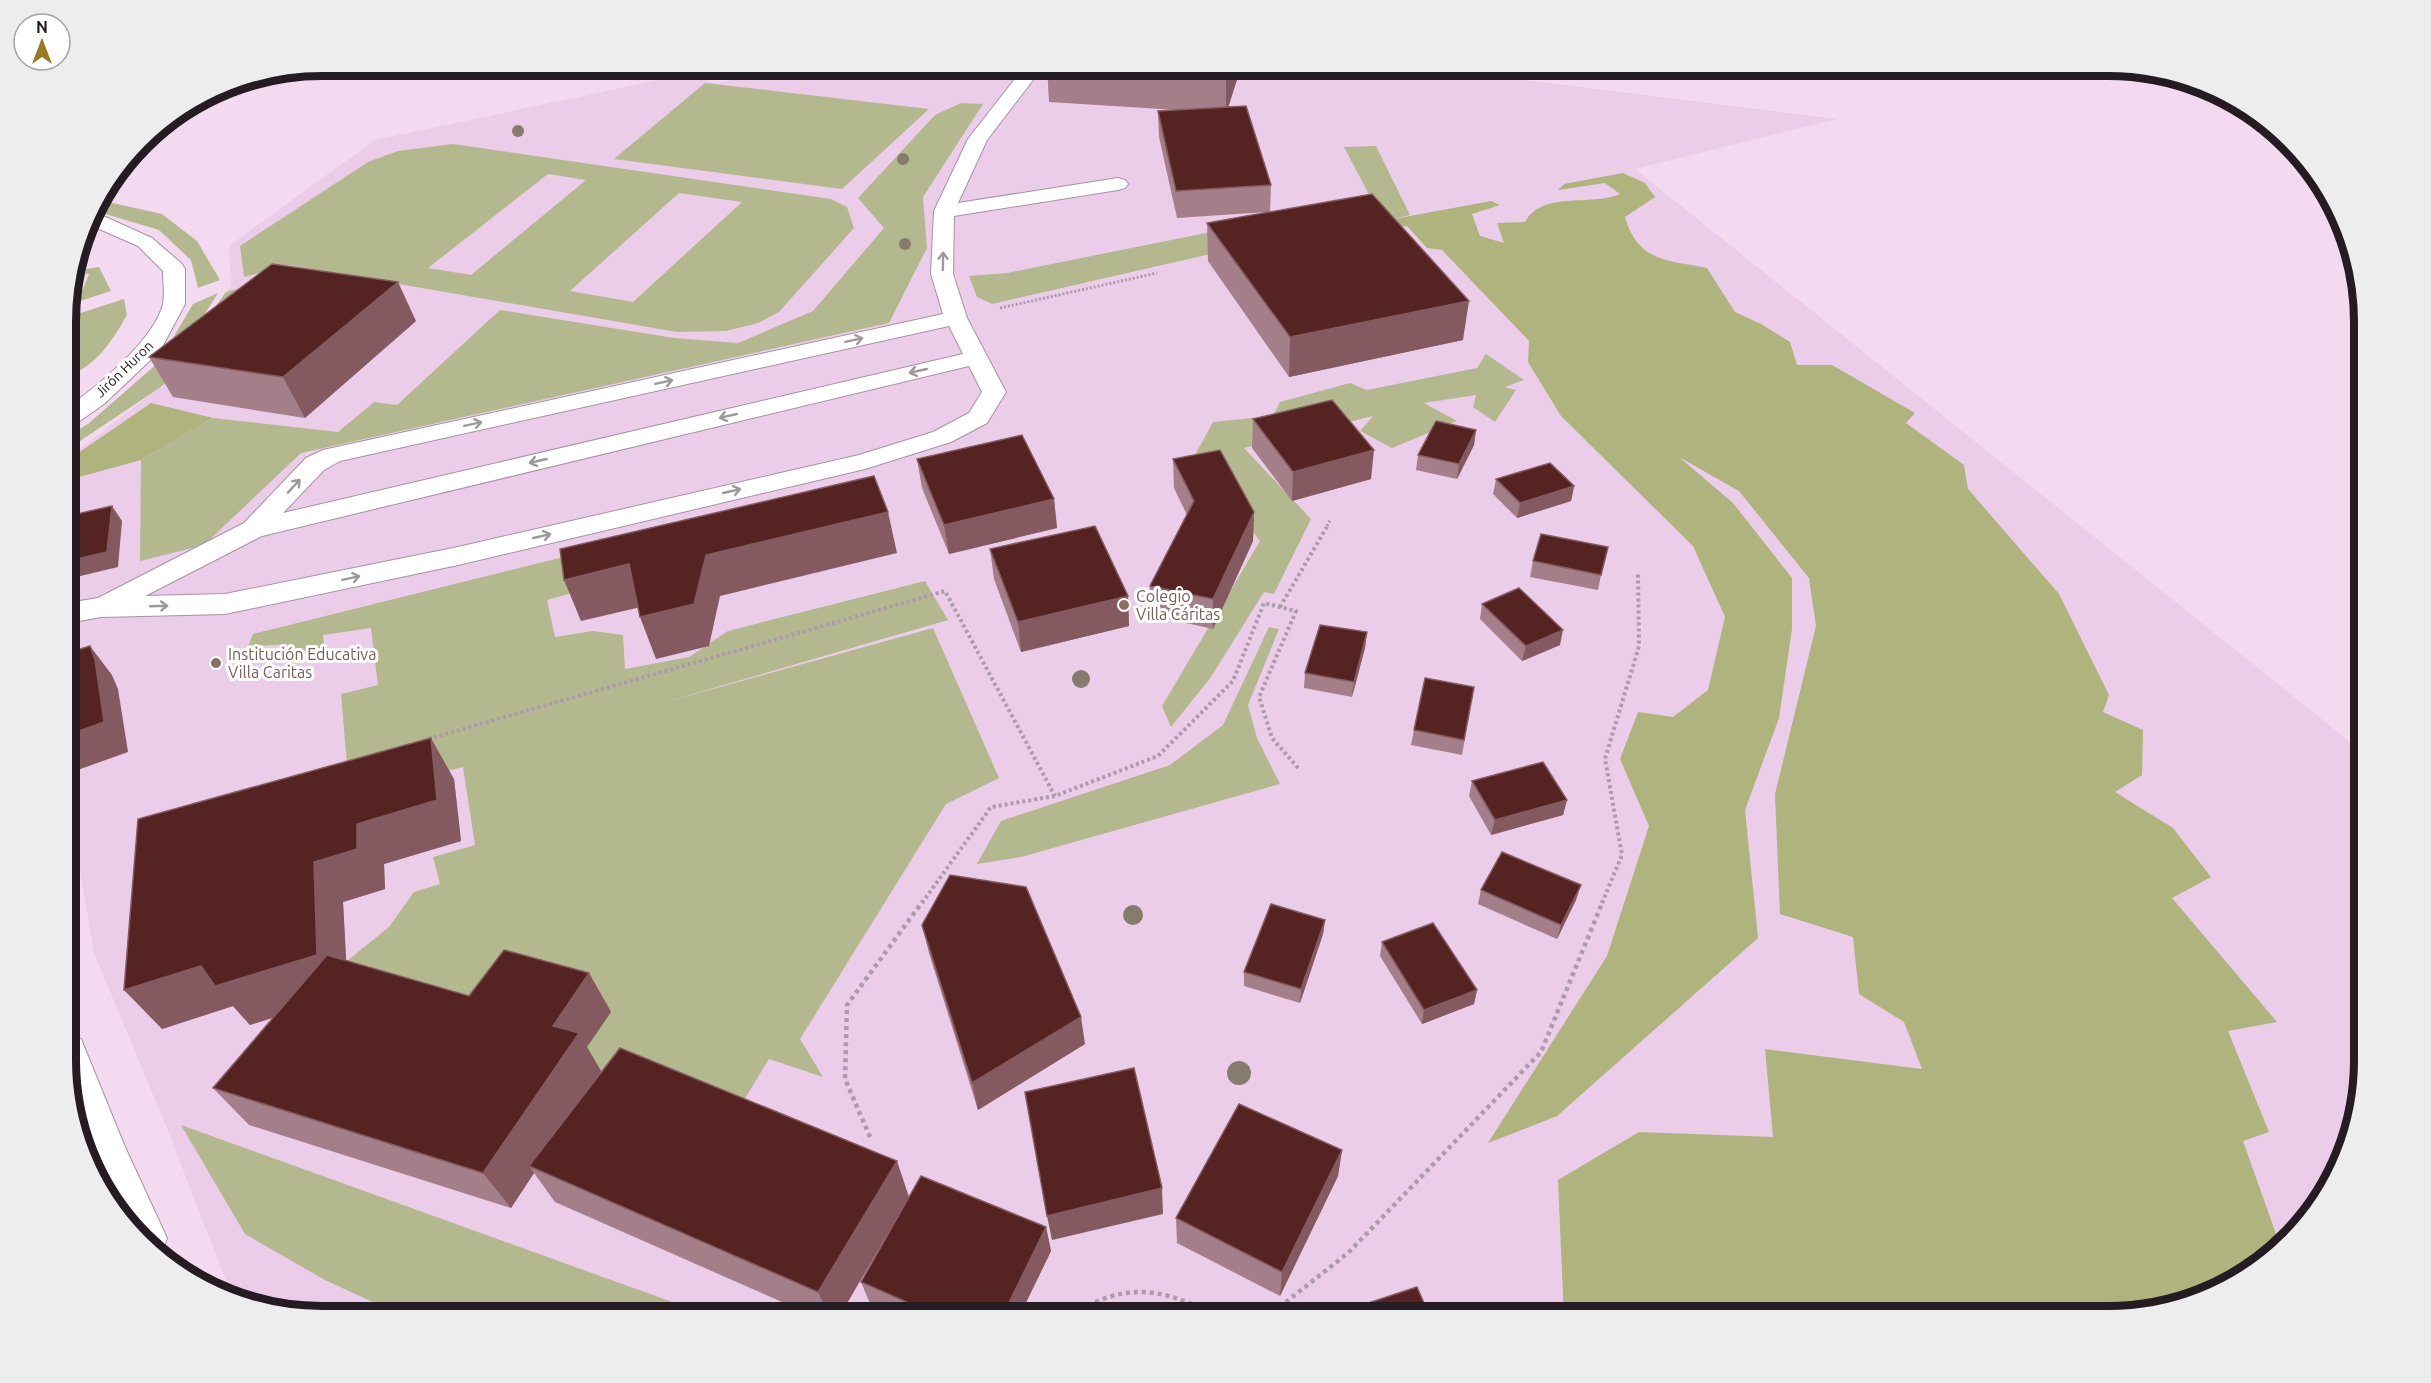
<svg xmlns="http://www.w3.org/2000/svg" width="2431" height="1383" viewBox="0 0 2431 1383" font-family="Ubuntu,sans-serif">
<style>
.built{fill:#ebcde9}
.green{fill:#b4b88f;fill-rule:evenodd}
.forest{fill:#afb37d}
.lines{fill:none;stroke-linecap:round;stroke-linejoin:round}
.lane-casing{stroke:#a891a6;stroke-width:2}
.path-far2{stroke:#ad9aab;stroke-width:3;stroke-dasharray:2 2;stroke-linecap:butt}
.path-far1{stroke:#ad9aab;stroke-width:4;stroke-dasharray:3 3;stroke-linecap:butt}
.path{stroke:#ad9aab;stroke-width:4.5;stroke-dasharray:4 4;stroke-linecap:butt}
.lane{fill:#fff;fill-rule:evenodd}
.tree{fill:#867b6d}
.wall{fill:#a47e89}
.shaded-wall{fill:#845a60}
.building{fill:#542322;stroke:#845a60;stroke-width:1.5}
.oneway{stroke:#9c989c}
.education-dot{fill:#8d6e63;stroke:#fff;stroke-width:2}
.labels{text-anchor:middle;stroke-width:6;stroke-linejoin:round;paint-order:stroke}
.far-street-label{font-size:14px;fill:#241b23;stroke:#fff}
.education-label{font-size:16px;fill:#785e54;stroke:#fff;text-anchor:start}
.rim{fill:none;stroke:#241b23;stroke-width:8}
</style>
<rect width="100%" height="100%" fill="#f3daf0"/>
<polygon class="built" points="808,66 1415,66 1837,119 1635,169 2364,753 2364,1077 2331,1188 2290,1242 2237,1282 2125,1316 322,1317 256,1308 233,1299 166,1126 94,953 70,814 68,458 155,391 231,286 229,246 375,140 687,74 715,83"/>
<g class="green">
<polygon points="705,83 929,109 842,189 614,159"/>
<polygon points="961,103 983,104 923,197 927,248 889,323 301,453 204,545 140,561 141,460 213,418 338,432 374,402 397,405 500,310 674,338 738,343 813,311 884,228 858,198 935,115"/>
<path d="M 453,144 L 831,199 L 847,207 L 854,228 L 779,312 L 758,323 L 726,331 L 677,332 L 289,265 L 244,277 L 240,246 L 368,162 L 398,151 ZM 548,174 L 586,180 L 471,275 L 428,268 ZM 679,193 L 742,202 L 633,302 L 570,291 Z"/>
<polygon points="1376,146 1410,215 1383,221 1344,147"/>
<polygon points="99,200 162,214 197,241 220,280 198,288 191,260 159,230 92,210"/>
<polygon points="1290,216 1324,228 992,304 977,297 969,276 1007,273"/>
<polygon points="76,266 80,270 99,267 111,291 68,305 68,292 83,289 89,274 73,273"/>
<polygon points="298,273 308,278 155,391 68,449 68,436 88,424 159,362 193,304 218,293 165,377 226,292"/>
<path d="M 124,299 L 127,315 C 112,341 97,365 68,376 L 68,317 Z"/>
<polygon points="1486,354 1524,380 1505,387 1516,390 1495,422 1473,407 1476,395 1424,403 1457,421 1392,448 1360,431 1373,416 1244,448 1311,519 1274,594 1264,592 1211,677 1171,727 1162,706 1260,541 1195,455 1213,422 1273,416 1280,402 1350,383 1367,390 1477,368"/>
<polygon points="628,541 593,587 547,600 555,637 593,631 623,635 625,669 689,657 728,631 925,581 948,620 655,705 933,628 999,778 946,804 800,1039 823,1077 769,1059 730,1123 642,1086 576,1064 610,1012 495,1035 347,961 389,927 414,892 440,884 433,857 475,845 463,767 281,813 348,776 341,694 378,685 371,628 323,635 325,656 290,665 287,644 248,647 253,634"/>
<polygon points="1269,627 1279,629 1248,705 1257,738 1280,784 1021,857 977,864 1001,821 1170,765 1223,725"/>
<polygon points="181,1125 714,1317 405,1317 325,1280 245,1234"/>
</g>
<g class="forest">
<path d="M 1623,173 L 1645,183 L 1655,197 L 1625,217 C 1638,262 1667,260 1707,268 L 1735,312 L 1761,324 L 1790,342 L 1797,365 L 1832,365 L 1915,413 L 1906,423 L 1964,465 L 1968,489 L 2059,594 L 2109,695 L 2103,712 L 2143,730 L 2142,775 L 2115,792 L 2173,828 L 2211,877 L 2172,898 L 2277,1022 L 2228,1031 L 2269,1132 L 2243,1141 L 2281,1248 L 2237,1282 L 2125,1316 L 1564,1317 L 1558,1180 L 1639,1132 L 1773,1137 L 1765,1049 L 1922,1069 L 1904,1022 L 1859,994 L 1853,937 L 1780,914 L 1775,794 L 1816,626 L 1809,578 L 1739,491 L 1679,457 L 1733,503 L 1792,578 L 1792,629 L 1779,718 L 1745,810 L 1758,938 L 1557,1116 L 1488,1143 L 1607,956 L 1649,826 L 1620,759 L 1638,712 L 1673,717 L 1708,690 L 1725,617 L 1693,546 L 1561,416 L 1528,362 L 1529,341 L 1442,250 L 1427,248 L 1407,226 L 1393,228 L 1383,221 L 1491,201 L 1500,205 L 1472,214 L 1480,236 L 1504,243 L 1497,223 L 1525,222 C 1543,190 1590,207 1620,194 L 1605,183 L 1558,190 L 1564,184 Z"/>
<polygon points="151,403 213,418 141,460 68,480 68,460"/>
</g>
<g class="lines">
<defs>
<g id="lane">
<path d="M 1021,66 L 1039,66 L 1033,80 L 987,140 L 958,203 L 1118,178 L 1125,180 L 1128,184 L 1125,188 L 1118,190 L 954,216 L 953,274 L 967,318 L 1006,392 L 987,423 L 951,442 L 865,469 L 458,565 L 225,614 L 101,617 L 68,623 L 68,603 L 98,598 L 244,523 L 306,458 L 323,450 L 943,314 L 931,274 L 934,211 L 968,139 L 1018,75 ZM 949,326 L 963,354 L 283,513 L 324,470 L 340,461 ZM 969,366 L 982,392 L 969,413 L 933,432 L 859,455 L 458,547 L 225,594 L 145,596 L 262,536 Z"/>
<path d="M 92,211 L 152,238 L 182,264 L 185,269 L 185,304 L 160,351 L 104,404 L 77,423 L 68,425 L 68,407 C 98,386 154,340 163,304 C 165,294 163,281 163,271 L 138,246 L 88,224 Z"/>
<polygon points="68,1035 81,1039 125,1147 167,1238 162,1252 112,1206 99,1176 68,1094"/>
</g>
</defs>
<use href="#lane" class="lane-casing"/>
<g class="path-far2">
<polyline points="1000,308 1157,273"/>
<polyline points="1327,526 1331,519"/>
</g>
<g class="path-far1">
<polyline points="1280,607 1328,525"/>
<polyline points="428,739 945,591 1055,796"/>
<polyline points="922,903 991,807 1055,796 1158,756 1233,681 1264,603 1296,611 1259,697 1272,738 1299,769"/>
<polyline points="1602,903 1622,855 1605,759 1639,646 1638,573"/>
</g>
<g class="path">
<polyline points="870,1137 845,1079 847,1005 923,901"/>
<path d="M 1067,1317 C 1122,1284 1152,1285 1210,1312 L 1214,1317"/>
<polyline points="1267,1317 1348,1253 1541,1052 1603,901"/>
</g>
<use href="#lane" class="lane"/>
</g>
<g class="tree">
<circle cx="518" cy="131" r="6"/>
<circle cx="903" cy="159" r="6"/>
<circle cx="905" cy="244" r="6"/>
<circle cx="1081" cy="679" r="9"/>
<circle cx="1133" cy="915" r="10"/>
<circle cx="1239" cy="1073" r="12"/>
</g>
<g class="wall">
<polygon points="1047,66 1240,70 1228,108 1271,185 1270,212 1463,340 1289,377 1208,261 1207,223 1266,212 1177,218 1159,137 1158,111 1177,110 1049,102"/>
<polygon points="416,321 305,418 173,397 149,357"/>
<polygon points="1253,419 1371,479 1292,501 1252,448"/>
<polygon points="1476,430 1474,445 1457,479 1416,470 1418,455"/>
<polygon points="917,459 1054,499 1057,528 949,554 922,488"/>
<polygon points="1173,459 1254,512 1253,541 1213,629 1151,615 1150,586 1187,515 1174,488"/>
<polygon points="1496,479 1574,486 1571,501 1517,518 1493,494"/>
<polygon points="990,549 1128,596 1129,626 1021,652 994,579"/>
<polygon points="1533,561 1601,575 1598,590 1530,577"/>
<polygon points="1482,604 1560,645 1522,661 1480,619"/>
<polygon points="1367,632 1365,648 1352,697 1304,688 1305,673"/>
<polygon points="1474,687 1462,755 1411,745 1414,730"/>
<polygon points="454,779 461,841 384,864 385,889 343,902 346,961 469,996 589,973 611,1012 587,1047 601,1071 595,1081 909,1197 839,1317 816,1317 555,1202 534,1173 511,1208 249,1125 213,1088 272,1018 250,1025 233,1006 162,1029"/>
<polygon points="1472,781 1567,800 1563,815 1491,835 1469,796"/>
<polygon points="1481,890 1576,900 1557,939 1478,904"/>
<polygon points="1325,920 1323,934 1300,1003 1244,986 1244,972"/>
<polygon points="922,925 1085,1044 978,1110 929,953"/>
<polygon points="1382,942 1477,990 1474,1004 1422,1024 1380,956"/>
<polygon points="1342,1150 1338,1176 1280,1296 1177,1243 1176,1218"/>
<polygon points="1046,1227 1051,1251 1019,1317 896,1317 871,1306 861,1282"/>
</g>
<g class="shaded-wall">
<polygon points="1230,66 1240,66 1240,70 1226,114 1226,78"/>
<polygon points="398,282 416,321 305,418 283,377"/>
<polygon points="1469,301 1463,340 1289,377 1290,337"/>
<polygon points="1476,430 1474,445 1457,479 1459,464"/>
<polygon points="1374,450 1371,479 1292,501 1293,472"/>
<polygon points="1574,486 1571,501 1517,518 1520,503"/>
<polygon points="1054,499 1057,528 949,554 944,525"/>
<polygon points="112,506 122,521 118,567 68,579 68,561"/>
<polygon points="888,512 897,553 720,596 709,646 656,659 640,617 706,555"/>
<polygon points="1254,512 1253,541 1213,629 1213,599"/>
<polygon points="629,564 645,606 581,621 564,580"/>
<polygon points="1128,596 1129,626 1021,652 1018,622"/>
<polygon points="1563,630 1560,645 1522,661 1526,646"/>
<polygon points="1367,632 1365,648 1352,697 1354,682"/>
<polygon points="90,646 112,675 118,689 128,752 72,772 68,767 68,735"/>
<polygon points="431,738 454,779 461,841 384,864 385,889 343,902 348,994 250,1025 233,1006 162,1029 124,990 201,966 357,824"/>
<polygon points="1567,800 1563,815 1491,835 1495,820"/>
<polygon points="1581,885 1576,900 1557,939 1561,925"/>
<polygon points="1325,920 1323,934 1300,1003 1301,989"/>
<polygon points="589,973 611,1012 587,1047 601,1071 537,1169 529,1166 534,1173 511,1208 483,1173 553,1026"/>
<polygon points="1477,990 1474,1004 1422,1024 1424,1010"/>
<polygon points="1081,1017 1085,1044 978,1110 972,1083"/>
<polygon points="1342,1150 1338,1176 1280,1296 1282,1272"/>
<polygon points="897,1161 909,1197 839,1317 830,1317 818,1292"/>
<polygon points="1162,1188 1163,1214 1052,1240 1047,1216"/>
<polygon points="1046,1227 1051,1251 1019,1317 1002,1317"/>
</g>
<g class="building">
<polygon points="1046,66 1230,66 1226,78"/>
<polygon points="1246,106 1271,185 1176,191 1158,111"/>
<polygon points="1372,194 1469,301 1290,337 1207,223"/>
<polygon points="272,264 398,282 283,377 149,357"/>
<polygon points="1332,400 1374,450 1293,472 1253,419"/>
<polygon points="1436,421 1476,430 1459,464 1418,455"/>
<polygon points="1022,435 1054,499 944,525 917,459"/>
<polygon points="1220,450 1254,512 1213,599 1150,586 1194,501 1173,459"/>
<polygon points="1550,463 1574,486 1520,503 1496,479"/>
<polygon points="874,476 888,512 706,555 694,604 640,617 629,564 564,580 560,549"/>
<polygon points="112,506 107,552 68,561 68,516"/>
<polygon points="1095,526 1128,596 1018,622 990,549"/>
<polygon points="1541,534 1608,547 1601,575 1533,561"/>
<polygon points="1519,588 1563,630 1526,646 1482,604"/>
<polygon points="1320,625 1367,632 1354,682 1305,673"/>
<polygon points="90,646 95,660 104,722 68,735 68,653"/>
<polygon points="1425,678 1474,687 1464,740 1414,730"/>
<polygon points="431,738 437,800 357,824 357,849 314,862 317,955 215,986 201,966 124,990 138,819"/>
<polygon points="1543,762 1567,800 1495,820 1472,781"/>
<polygon points="1502,852 1581,885 1561,925 1481,890"/>
<polygon points="950,875 1026,887 1081,1017 972,1083 922,925"/>
<polygon points="1271,904 1325,920 1301,989 1244,972"/>
<polygon points="1433,923 1477,990 1424,1010 1382,942"/>
<polygon points="504,950 589,973 553,1026 579,1033 483,1173 213,1088 327,955 469,996"/>
<polygon points="620,1048 897,1161 818,1292 529,1166"/>
<polygon points="1134,1068 1162,1188 1047,1216 1025,1092"/>
<polygon points="1239,1104 1342,1150 1282,1272 1176,1218"/>
<polygon points="921,1176 1046,1227 1002,1317 941,1317 861,1282"/>
<polygon points="1417,1287 1430,1317 1326,1317"/>
</g>
<defs><path id="oneway-shaft" d="M-6 0H5M1.5-3L5.5 0L1.5 3" fill="none" stroke-width="1.6" stroke-linecap="round" stroke-linejoin="round" transform="scale(1.5)"/></defs>
<g class="oneway">
<use href="#oneway-shaft" transform="translate(943 261) rotate(-89)"/>
<use href="#oneway-shaft" transform="translate(854 340) rotate(-12)"/>
<use href="#oneway-shaft" transform="translate(918 371) rotate(167)"/>
<use href="#oneway-shaft" transform="translate(664 382) rotate(-12)"/>
<use href="#oneway-shaft" transform="translate(728 416) rotate(167)"/>
<use href="#oneway-shaft" transform="translate(473 424) rotate(-12)"/>
<use href="#oneway-shaft" transform="translate(538 461) rotate(167)"/>
<use href="#oneway-shaft" transform="translate(294 486) rotate(-47)"/>
<use href="#oneway-shaft" transform="translate(732 491) rotate(-13)"/>
<use href="#oneway-shaft" transform="translate(542 536) rotate(-13)"/>
<use href="#oneway-shaft" transform="translate(351 578) rotate(-12)"/>
<use href="#oneway-shaft" transform="translate(159 606) rotate(-2)"/>
</g>
<g class="education-dot">
<circle cx="1124" cy="605" r="6"/>
<circle cx="216" cy="663" r="6"/>
</g>
<g class="labels">
<g class="far-street-label">
<text transform="translate(124 369) rotate(-44)" y="5">Jirón Huron</text>
</g>
<g class="education-label">
<text x="1136" y="602">Colegio<tspan x="1136" dy="18">Villa Cáritas</tspan></text>
<text x="228" y="660">Institución Educativa<tspan x="228" dy="18">Villa Caritas</tspan></text>
</g>
</g>
<path d="M0 0H2431V1383H0ZM322 76H2108A246 246 0 0 1 2354 322V1060A246 246 0 0 1 2108 1306H322A246 246 0 0 1 76 1060V322A246 246 0 0 1 322 76Z" fill="#ededed" fill-rule="evenodd"/>
<path class="rim" d="M322 76H2108A246 246 0 0 1 2354 322V1060A246 246 0 0 1 2108 1306H322A246 246 0 0 1 76 1060V322A246 246 0 0 1 322 76Z"/>
<g transform="translate(42 42)"><circle r="28" fill="#ffffff" stroke="#a7a4a7" stroke-width="1.5"/>
<path d="M0-4.5L10 22L0 15L-10 22Z" fill="#987a22"/>
<text y="-9" font-size="16" font-weight="bold" text-anchor="middle" fill="#241b23">N</text>
</g>
</svg>
